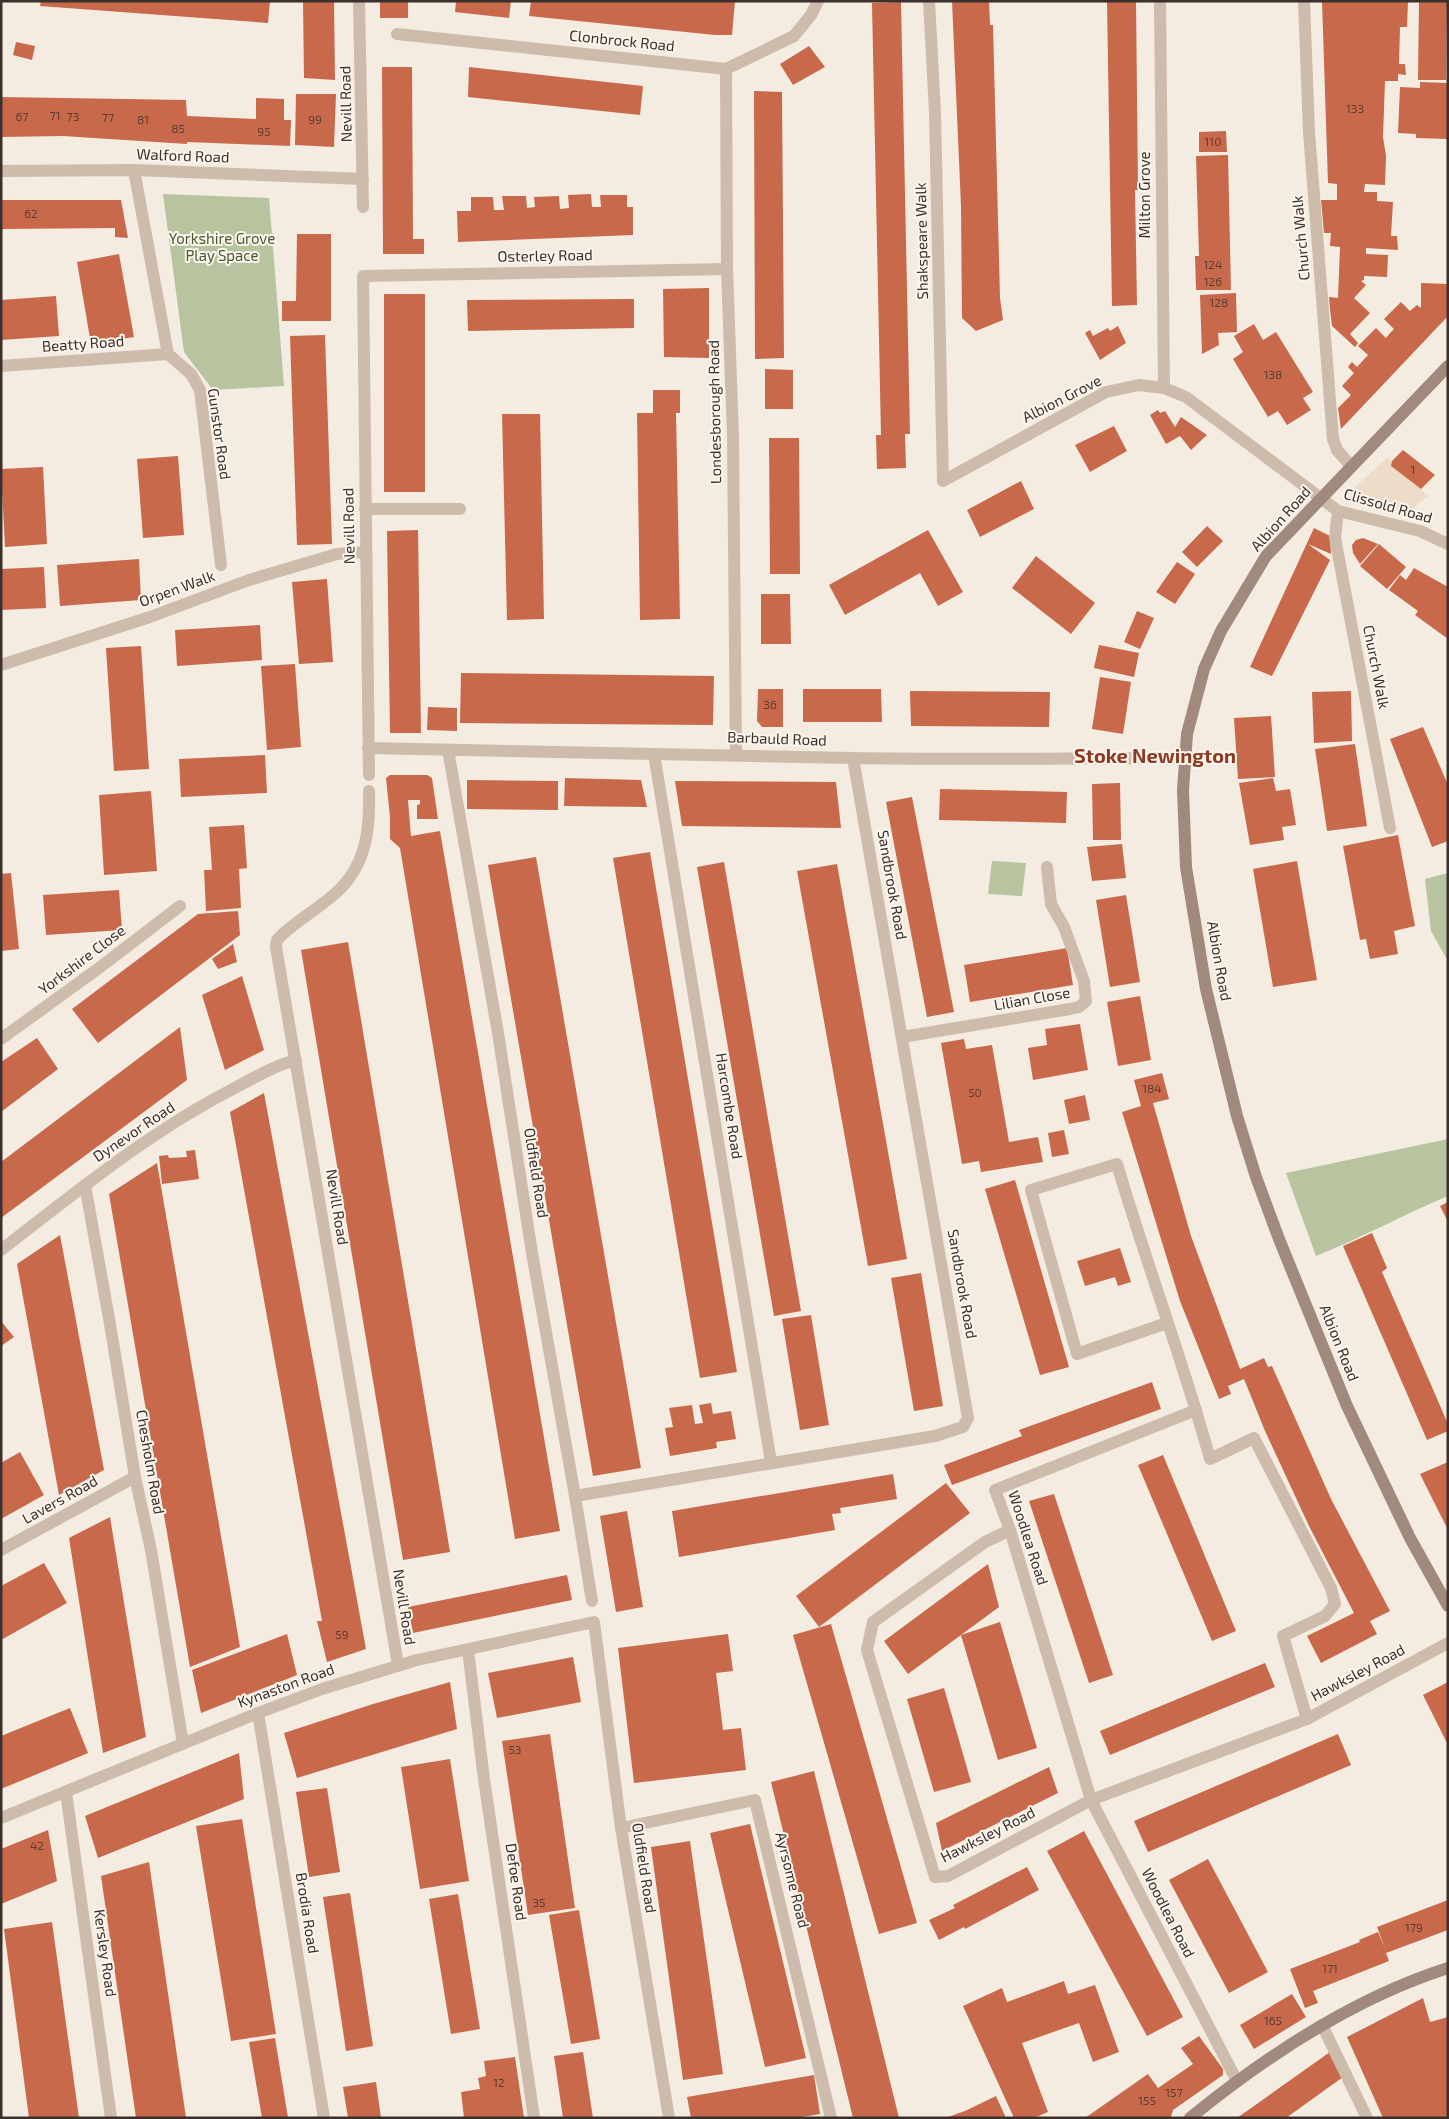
<svg xmlns="http://www.w3.org/2000/svg" width="1449" height="2119" viewBox="0 0 1449 2119" font-family="'Exo 2',sans-serif">
<style>
.green{fill:#b8c4a0}
.plaza{fill:#ecdcc8}
.building{fill:#c8694b}
.lines{fill:none;stroke-linecap:round;stroke-linejoin:round}
.street{stroke:#cdbbac;stroke-width:12}
.secondary{stroke:#a18a7d;stroke-width:12}
.labels{text-anchor:middle;stroke-width:4;stroke-linejoin:round;paint-order:stroke}
.number-label{font-size:12px;fill:#5e3e33}
.street-label{font-size:15px;fill:#3b302b;stroke:#fbf5ee}
.park-label{font-size:15px;fill:#4a5a2e;stroke:#fbf5ee}
.district-label{font-size:20px;font-weight:bold;fill:#8c3b22;stroke:#fbf5ee}
</style>
<rect width="100%" height="100%" fill="#f4ebe1"/>
<g class="green">
<polygon points="163,194 269,198 284,386 213,390 184,352"/>
<polygon points="992,861 1026,863 1022,896 988,894"/>
<polygon points="1448,873 1448,961 1431,931 1425,879"/>
<path d="M 1448,1139 L 1448,1196 C 1403,1215 1361,1238 1316,1256 L 1286,1173 Z"/>
</g>
<polygon class="plaza" points="1387,458 1392,461 1391,466 1429,496 1407,512 1355,500 1351,494 1353,489"/>
<g class="building">
<polygon points="41,1 270,1 268,23 40,6"/>
<polygon points="303,1 334,1 335,80 304,78"/>
<rect x="380" y="1" width="28" height="17"/>
<polygon points="456,1 511,1 509,18 455,12"/>
<polygon points="531,1 735,1 732,35 715,35 529,16"/>
<polygon points="952,1 989,1 990,25 993,25 1000,298 1003,320 976,331 962,318 961,206"/>
<polygon points="1107,1 1136,1 1138,190 1135,190 1137,305 1112,306"/>
<polygon points="1322,1 1408,1 1407,27 1400,27 1399,64 1405,64 1406,75 1398,74 1398,81 1385,81 1383,137 1386,156 1385,185 1365,184 1364,192 1377,192 1377,201 1393,202 1391,236 1397,236 1398,250 1366,248 1366,254 1388,255 1387,277 1364,276 1364,280 1361,281 1366,285 1354,298 1370,313 1350,334 1358,343 1355,347 1332,326 1330,309 1329,297 1338,298 1340,247 1330,246 1331,233 1324,233 1321,200 1337,200 1337,184 1328,183"/>
<polygon points="1419,1 1447,1 1446,80 1418,80"/>
<polygon points="901,2 910,434 905,434 906,468 877,469 876,435 881,435 872,3"/>
<polygon points="16,42 35,46 32,60 13,55"/>
<polygon points="809,46 825,67 793,85 780,64"/>
<polygon points="382,67 412,67 413,239 424,239 424,254 383,254"/>
<polygon points="469,67 643,86 640,115 468,97"/>
<polygon points="1420,82 1448,83 1448,139 1416,138 1416,134 1398,133 1400,87 1420,88"/>
<polygon points="754,91 782,92 784,358 755,359"/>
<polygon points="296,94 336,94 334,147 295,145"/>
<polygon points="1,97 186,100 187,116 256,119 256,98 284,99 284,120 291,120 290,146 187,142 187,144 63,136 1,137"/>
<polygon points="1226,131 1227,152 1199,152 1199,132"/>
<polygon points="1228,155 1231,290 1196,290 1195,256 1199,256 1196,156"/>
<polygon points="591,194 592,207 601,207 600,195 627,195 627,207 633,207 633,235 458,242 457,211 471,211 471,197 493,197 494,210 504,210 502,196 526,196 527,208 535,207 534,197 559,196 560,209 569,208 568,195"/>
<polygon points="1,200 121,200 128,238 115,237 115,228 1,229"/>
<polygon points="297,234 331,234 331,321 282,321 282,301 296,301"/>
<polygon points="119,254 134,337 91,344 77,262"/>
<polygon points="1421,283 1448,284 1448,316 1341,429 1338,408 1351,395 1342,386 1354,373 1348,367 1352,362 1357,367 1368,355 1358,346 1376,328 1386,338 1391,332 1394,329 1384,319 1401,302 1410,311 1417,305 1421,308"/>
<polygon points="709,288 709,358 664,357 663,289"/>
<polygon points="1236,293 1237,332 1218,333 1219,345 1202,354 1200,295"/>
<rect x="384" y="294" width="41" height="198"/>
<polygon points="56,296 59,336 1,340 1,300"/>
<polygon points="634,299 634,328 468,331 467,300"/>
<polygon points="1254,324 1263,340 1276,332 1313,392 1303,398 1311,410 1287,425 1278,411 1268,417 1233,359 1243,352 1234,336"/>
<polygon points="1118,326 1126,343 1100,360 1085,333 1090,330 1093,336 1108,328 1110,331"/>
<polygon points="325,335 332,544 297,545 290,336"/>
<polygon points="765,369 793,370 793,409 765,409"/>
<polygon points="653,390 680,390 680,413 676,413 680,619 640,620 637,413 653,413"/>
<polygon points="1158,410 1160,413 1165,411 1175,427 1181,417 1207,435 1191,450 1180,436 1166,444 1150,415"/>
<polygon points="502,414 540,414 544,619 507,620"/>
<polygon points="1114,426 1127,451 1090,472 1075,445"/>
<polygon points="769,438 799,438 800,574 770,574"/>
<polygon points="1403,450 1435,475 1421,489 1391,466 1392,461"/>
<polygon points="178,456 184,535 143,538 137,459"/>
<polygon points="43,467 47,544 5,547 1,469"/>
<polygon points="1021,481 1034,509 980,537 967,510"/>
<polygon points="1207,526 1223,541 1197,567 1182,552"/>
<polygon points="1314,528 1330,536 1331,554 1308,544 1330,560 1272,676 1250,667"/>
<polygon points="418,530 421,733 390,733 387,531"/>
<polygon points="928,530 963,592 938,606 920,573 845,615 829,585"/>
<polygon points="1363,538 1378,544 1360,564 1353,553 1352,545 1356,540"/>
<polygon points="1379,544 1406,567 1387,589 1360,566"/>
<polygon points="1036,556 1095,603 1071,634 1012,588"/>
<polygon points="139,559 141,600 60,606 57,565"/>
<polygon points="1177,562 1195,574 1175,604 1156,592"/>
<polygon points="44,567 46,608 1,610 1,569"/>
<polygon points="1414,568 1448,587 1448,639 1415,615 1418,611 1389,590 1400,575 1406,580"/>
<polygon points="327,579 333,662 299,664 292,582"/>
<polygon points="761,594 790,594 791,644 761,644"/>
<polygon points="1137,611 1154,618 1140,649 1124,642"/>
<polygon points="260,625 262,660 177,666 175,630"/>
<polygon points="1099,645 1139,653 1134,677 1094,668"/>
<polygon points="141,646 149,769 114,771 106,648"/>
<polygon points="295,664 301,747 267,750 261,666"/>
<polygon points="461,673 714,676 713,725 460,723"/>
<polygon points="1100,677 1131,682 1123,734 1092,729"/>
<polygon points="758,689 783,689 783,727 762,727 757,721"/>
<polygon points="803,689 881,689 882,722 803,722"/>
<polygon points="910,691 1050,692 1049,727 911,726"/>
<polygon points="1351,691 1352,741 1314,743 1312,692"/>
<polygon points="428,707 457,708 457,731 427,730"/>
<polygon points="1271,716 1275,777 1238,779 1234,718"/>
<polygon points="1423,727 1448,785 1448,841 1432,847 1390,739"/>
<polygon points="1355,744 1367,826 1327,831 1315,749"/>
<polygon points="265,755 267,793 181,797 179,759"/>
<polygon points="390,775 427,775 432,778 438,819 417,819 417,805 420,804 420,800 408,800 411,836 440,831 560,1531 515,1539 400,848 390,839 390,817 386,778"/>
<polygon points="565,778 641,780 647,807 564,806"/>
<polygon points="1273,778 1276,791 1290,789 1296,825 1282,827 1284,840 1250,845 1239,783"/>
<polygon points="467,780 558,781 558,810 467,809"/>
<polygon points="675,781 836,782 841,828 682,826"/>
<polygon points="1120,783 1121,840 1093,840 1092,784"/>
<polygon points="940,789 1067,792 1066,823 939,820"/>
<polygon points="151,791 157,871 104,875 99,795"/>
<polygon points="912,797 954,1012 927,1017 886,802"/>
<polygon points="244,825 247,868 239,869 241,908 206,911 204,870 212,870 209,827"/>
<polygon points="1398,835 1415,926 1394,931 1398,954 1370,959 1366,939 1360,940 1343,846"/>
<polygon points="1122,844 1126,878 1092,881 1087,847"/>
<polygon points="650,852 737,1372 700,1378 613,858"/>
<polygon points="536,857 641,1468 593,1476 488,865"/>
<polygon points="1297,861 1317,980 1273,987 1253,869"/>
<polygon points="724,862 801,1311 774,1316 697,867"/>
<polygon points="837,864 907,1259 868,1266 797,871"/>
<polygon points="11,873 19,949 1,951 1,874"/>
<polygon points="119,890 122,930 46,935 43,895"/>
<polygon points="1126,895 1140,982 1110,987 1096,900"/>
<polygon points="238,911 240,935 98,1043 72,1009 198,914"/>
<polygon points="348,942 450,1552 403,1560 301,950"/>
<polygon points="233,944 237,962 218,969 212,959"/>
<polygon points="1067,948 1073,985 970,1002 964,965"/>
<polygon points="242,976 264,1050 225,1070 202,995"/>
<polygon points="1140,996 1151,1060 1118,1066 1107,1002"/>
<polygon points="1080,1024 1088,1070 1033,1080 1028,1048 1047,1045 1045,1029"/>
<polygon points="180,1027 187,1080 1,1218 1,1162"/>
<polygon points="37,1038 58,1069 1,1112 1,1062"/>
<polygon points="964,1039 966,1049 992,1045 1009,1142 1038,1137 1043,1162 981,1172 979,1161 962,1164 941,1043"/>
<polygon points="1162,1073 1169,1099 1153,1103 1191,1236 1240,1369 1264,1358 1268,1367 1272,1366 1331,1499 1390,1611 1370,1621 1377,1634 1321,1663 1307,1636 1354,1613 1309,1526 1265,1431 1244,1379 1228,1386 1231,1394 1219,1399 1180,1301 1122,1112 1141,1106 1134,1080"/>
<polygon points="264,1093 366,1649 327,1662 317,1621 322,1621 230,1112"/>
<polygon points="1085,1095 1090,1120 1069,1124 1064,1100"/>
<polygon points="1064,1130 1069,1154 1052,1157 1048,1133"/>
<polygon points="195,1150 199,1179 162,1184 159,1156 168,1155 169,1158 187,1157 186,1151"/>
<polygon points="157,1163 240,1647 190,1667 109,1194"/>
<polygon points="1015,1180 1069,1367 1040,1375 985,1189"/>
<polygon points="1448,1202 1448,1222 1440,1206"/>
<polygon points="1372,1233 1387,1268 1382,1272 1448,1424 1448,1431 1427,1440 1343,1246"/>
<polygon points="60,1235 104,1470 59,1495 17,1264"/>
<polygon points="1120,1248 1131,1282 1118,1286 1115,1277 1085,1286 1077,1261"/>
<polygon points="921,1273 943,1406 914,1411 891,1278"/>
<polygon points="811,1315 829,1425 800,1430 782,1319"/>
<polygon points="1,1321 14,1337 1,1346"/>
<polygon points="1152,1382 1161,1409 952,1485 944,1465 1022,1436 1019,1430"/>
<polygon points="711,1403 713,1414 731,1411 736,1439 716,1442 717,1448 670,1456 665,1428 673,1427 669,1408 692,1405 695,1424 703,1423 699,1405"/>
<polygon points="20,1452 44,1495 1,1519 1,1463"/>
<polygon points="1163,1455 1236,1631 1212,1641 1138,1465"/>
<polygon points="1448,1462 1448,1530 1420,1474"/>
<polygon points="893,1474 897,1499 840,1508 841,1513 832,1514 835,1530 679,1557 672,1511"/>
<polygon points="946,1483 970,1513 819,1627 796,1596"/>
<polygon points="1054,1494 1113,1675 1089,1683 1029,1501"/>
<polygon points="627,1511 643,1607 616,1612 600,1516"/>
<polygon points="110,1517 146,1737 103,1753 69,1538"/>
<polygon points="44,1563 67,1603 1,1640 1,1586"/>
<polygon points="988,1564 999,1607 908,1674 884,1641"/>
<polygon points="567,1575 572,1600 413,1633 408,1607"/>
<polygon points="1000,1622 1037,1748 998,1760 961,1635"/>
<polygon points="831,1624 917,1923 879,1934 793,1635"/>
<polygon points="287,1634 297,1675 201,1713 192,1670"/>
<polygon points="728,1634 733,1671 716,1673 723,1730 741,1728 746,1770 634,1783 618,1648"/>
<polygon points="573,1657 581,1702 497,1718 488,1673"/>
<polygon points="1265,1663 1275,1687 1110,1755 1100,1731"/>
<polygon points="450,1682 457,1729 297,1778 284,1733 373,1704"/>
<polygon points="1448,1682 1448,1745 1423,1695"/>
<polygon points="944,1688 971,1782 934,1792 907,1699"/>
<polygon points="70,1708 88,1753 1,1789 1,1736"/>
<polygon points="550,1734 575,1908 528,1915 502,1741"/>
<polygon points="1338,1734 1351,1765 1148,1852 1134,1821"/>
<polygon points="239,1753 244,1799 98,1858 85,1816"/>
<polygon points="450,1759 469,1881 420,1889 401,1767"/>
<polygon points="1049,1767 1058,1793 942,1851 936,1823"/>
<polygon points="814,1771 899,2118 853,2118 771,1782"/>
<polygon points="327,1788 340,1872 309,1877 296,1792"/>
<polygon points="242,1819 276,2034 231,2041 196,1826"/>
<polygon points="750,1824 806,2058 765,2067 710,1833"/>
<polygon points="48,1830 57,1881 1,1904 1,1849"/>
<polygon points="1084,1831 1183,2017 1147,2036 1047,1851"/>
<polygon points="690,1841 723,2074 683,2080 651,1847"/>
<polygon points="1208,1859 1268,1972 1229,1993 1169,1880"/>
<polygon points="149,1862 186,2118 136,2118 101,1876"/>
<polygon points="1027,1867 1039,1890 965,1929 964,1927 939,1940 929,1920 955,1908 953,1905"/>
<polygon points="350,1893 373,2046 346,2051 323,1897"/>
<polygon points="458,1894 480,2029 451,2034 429,1899"/>
<polygon points="1448,1900 1448,1930 1386,1953 1389,1961 1313,1991 1318,2003 1305,2008 1290,1969 1360,1942 1359,1940 1378,1932 1385,1948 1377,1927"/>
<polygon points="579,1910 600,2039 571,2044 549,1915"/>
<polygon points="52,1922 79,2118 29,2118 4,1929"/>
<polygon points="1064,1981 1068,1994 1095,1985 1119,2052 1093,2062 1079,2023 1022,2043 1048,2112 1034,2118 1014,2118 963,2006 1002,1988 1007,2002"/>
<polygon points="1292,1994 1306,2017 1254,2049 1240,2025"/>
<polygon points="1423,1998 1430,2022 1448,2017 1448,2118 1383,2118 1347,2037"/>
<polygon points="1199,2036 1223,2069 1223,2075 1173,2110 1171,2117 1085,2118 1148,2074 1158,2088 1193,2064 1181,2048"/>
<polygon points="275,2038 288,2118 262,2118 249,2042"/>
<polygon points="583,2052 593,2118 563,2118 554,2056"/>
<polygon points="1330,2052 1343,2077 1286,2118 1237,2118"/>
<polygon points="515,2057 524,2118 464,2118 461,2092 480,2089 478,2078 486,2076 484,2061"/>
<polygon points="814,2075 820,2114 796,2118 691,2118 687,2097"/>
<polygon points="376,2082 381,2118 348,2118 343,2087"/>
<polygon points="996,2096 1006,2118 945,2118 965,2111"/>
</g>
<g class="lines">
<g class="street">
<polyline points="359,1 363,207"/>
<polyline points="929,1 935,113 943,481 1106,392 1139,385 1164,388 1186,397 1338,511 1420,531 1448,544"/>
<polyline points="1160,1 1164,388"/>
<polyline points="1304,1 1309,132 1333,439 1337,450 1351,466"/>
<polyline points="397,34 726,69 794,36 811,15 818,1"/>
<polyline points="726,69 727,269 733,436 736,754"/>
<polyline points="134,170 168,354 191,374 200,390 221,565"/>
<polyline points="1,171 134,170 363,179"/>
<polyline points="1,366 168,354"/>
<polyline points="365,509 460,509"/>
<polyline points="1338,511 1335,538 1390,828"/>
<polyline points="1,665 150,617 249,580 337,554 366,552"/>
<path d="M 368,748 C 530,750 691,754 852,758 C 963,760 1074,758 1185,758"/>
<polyline points="448,750 498,1033 532,1253 575,1496 592,1601"/>
<polyline points="654,754 771,1462"/>
<polyline points="369,775 363,276 727,269"/>
<path d="M 369,791 C 370,828 367,863 338,891 C 322,906 301,918 284,933 L 277,940 L 276,947 L 398,1665"/>
<polyline points="902,1037 1070,1009 1079,1007 1086,1001 1084,981 1064,927 1051,904 1047,867"/>
<polyline points="1,1039 99,968 180,906"/>
<polyline points="85,1185 110,1324 135,1477 151,1550 183,1744"/>
<path d="M 1,1250 C 75,1193 148,1133 231,1090 C 252,1079 273,1066 296,1060"/>
<path d="M 1167,1323 L 1077,1354 L 1031,1190 L 1117,1164 C 1146,1263 1183,1360 1210,1459 L 1254,1438 L 1331,1588 L 1335,1604 L 1325,1616 L 1283,1636 L 1307,1719"/>
<polyline points="1196,1410 995,1490 1010,1530 1091,1800 1237,2081"/>
<polyline points="575,1496 935,1436 963,1427 968,1418 853,758"/>
<polyline points="1010,1530 985,1542 873,1622 867,1650 935,1877 948,1876 1091,1800 1307,1719 1448,1643"/>
<polyline points="1,1550 135,1477"/>
<polyline points="468,1650 484,1779 534,2118"/>
<polyline points="258,1713 324,2118"/>
<polyline points="66,1792 111,2118"/>
<polyline points="1,1818 258,1713 322,1689 417,1660 594,1622 621,1828 669,2118"/>
<polyline points="621,1828 755,1800 831,2118"/>
<polyline points="1322,2025 1367,2118"/>
</g>
<g class="secondary">
<polyline points="1448,366 1266,556 1221,631 1204,669 1187,734 1183,790 1186,867 1206,989 1237,1116 1256,1177 1279,1239 1347,1406 1410,1538 1448,1606"/>
<path d="M 1190,2118 C 1266,2056 1354,1998 1448,1968"/>
</g>
</g>
<g class="labels">
<g class="number-label">
<text x="1355" y="113">133</text>
<text x="55" y="120">71</text>
<text x="22" y="121">67</text>
<text x="73" y="121">73</text>
<text x="108" y="122">77</text>
<text x="143" y="124">81</text>
<text x="315" y="124">99</text>
<text x="178" y="133">85</text>
<text x="264" y="136">95</text>
<text x="1213" y="146">110</text>
<text x="31" y="218">62</text>
<text x="1213" y="269">124</text>
<text x="1213" y="286">126</text>
<text x="1219" y="307">128</text>
<text x="1273" y="379">138</text>
<text x="1413" y="474">1</text>
<text x="770" y="709">36</text>
<text x="1152" y="1093">184</text>
<text x="975" y="1097">50</text>
<text x="342" y="1639">59</text>
<text x="515" y="1754">53</text>
<text x="37" y="1850">42</text>
<text x="539" y="1907">35</text>
<text x="1414" y="1932">179</text>
<text x="1330" y="1973">171</text>
<text x="1273" y="2025">165</text>
<text x="499" y="2087">12</text>
<text x="1174" y="2097">157</text>
<text x="1147" y="2105">155</text>
</g>
<g class="street-label">
<text transform="translate(622 41) rotate(6)" y="5">Clonbrock Road</text>
<text transform="translate(346 104) rotate(-91)" y="5">Nevill Road</text>
<text transform="translate(183 156) rotate(2)" y="5">Walford Road</text>
<text transform="translate(1145 195) rotate(-90)" y="5">Milton Grove</text>
<text transform="translate(1301 238) rotate(-95)" y="5">Church Walk</text>
<text transform="translate(922 241) rotate(-91)" y="5">Shakspeare Walk</text>
<text transform="translate(545 256) rotate(-1)" y="5">Osterley Road</text>
<text transform="translate(83 344) rotate(-4)" y="5">Beatty Road</text>
<text transform="translate(1062 399) rotate(-27)" y="5">Albion Grove</text>
<text transform="translate(715 412) rotate(-91)" y="5">Londesborough Road</text>
<text transform="translate(219 434) rotate(82)" y="5">Gunstor Road</text>
<text transform="translate(1388 506) rotate(16)" y="5">Clissold Road</text>
<text transform="translate(1281 519) rotate(-48)" y="5">Albion Road</text>
<text transform="translate(349 526) rotate(-91)" y="5">Nevill Road</text>
<text transform="translate(177 589) rotate(-20)" y="5">Orpen Walk</text>
<text transform="translate(1376 667) rotate(79)" y="5">Church Walk</text>
<text transform="translate(777 739) rotate(2)" y="5">Barbauld Road</text>
<text transform="translate(892 885) rotate(80)" y="5">Sandbrook Road</text>
<text transform="translate(82 960) rotate(-37)" y="5">Yorkshire Close</text>
<text transform="translate(1219 961) rotate(80)" y="5">Albion Road</text>
<text transform="translate(1032 999) rotate(-10)" y="5">Lilian Close</text>
<text transform="translate(729 1106) rotate(81)" y="5">Harcombe Road</text>
<text transform="translate(134 1132) rotate(-34)" y="5">Dynevor Road</text>
<text transform="translate(536 1173) rotate(81)" y="5">Oldfield Road</text>
<text transform="translate(337 1207) rotate(81)" y="5">Nevill Road</text>
<text transform="translate(962 1284) rotate(80)" y="5">Sandbrook Road</text>
<text transform="translate(1339 1343) rotate(68)" y="5">Albion Road</text>
<text transform="translate(150 1462) rotate(80)" y="5">Chesholm Road</text>
<text transform="translate(60 1500) rotate(-29)" y="5">Lavers Road</text>
<text transform="translate(1028 1538) rotate(72)" y="5">Woodlea Road</text>
<text transform="translate(404 1607) rotate(81)" y="5">Nevill Road</text>
<text transform="translate(1358 1673) rotate(-28)" y="5">Hawksley Road</text>
<text transform="translate(286 1686) rotate(-20)" y="5">Kynaston Road</text>
<text transform="translate(988 1835) rotate(-27)" y="5">Hawksley Road</text>
<text transform="translate(644 1868) rotate(81)" y="5">Oldfield Road</text>
<text transform="translate(792 1880) rotate(76)" y="5">Ayrsome Road</text>
<text transform="translate(516 1882) rotate(82)" y="5">Defoe Road</text>
<text transform="translate(307 1913) rotate(81)" y="5">Brodia Road</text>
<text transform="translate(1168 1913) rotate(63)" y="5">Woodlea Road</text>
<text transform="translate(105 1953) rotate(82)" y="5">Kersley Road</text>
</g>
<g class="park-label">
<text x="222" y="244">Yorkshire Grove<tspan x="222" dy="17">Play Space</tspan></text>
</g>
<g class="district-label">
<text x="1155" y="763">Stoke Newington</text>
</g>
</g>
<rect width="1449" height="2119" fill="none" stroke="#3b302b" stroke-width="5"/>
</svg>
